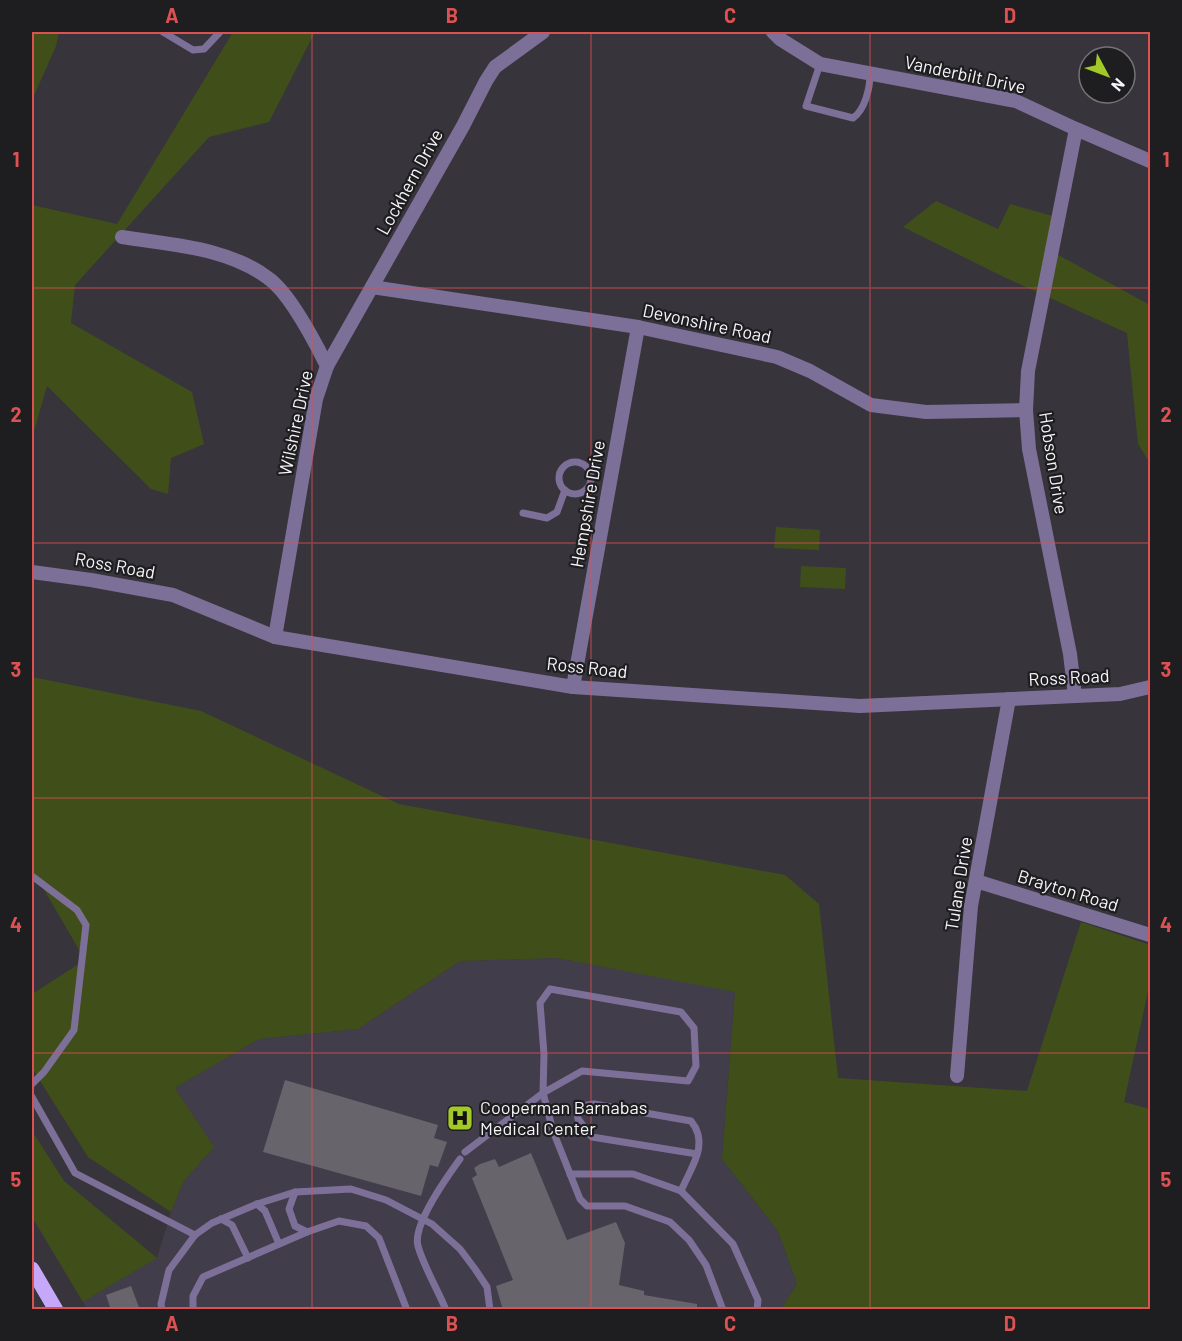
<svg xmlns="http://www.w3.org/2000/svg" width="1182" height="1341" viewBox="0 0 1182 1341" font-family="Barlow,sans-serif">
<style>
.built{fill:#413d4a}
.green{fill:#404f1a}
.building{fill:#67646c}
.lines{fill:none;stroke-linecap:round;stroke-linejoin:round}
.service{stroke:#7d7098;stroke-width:7}
.minor{stroke:#7d7098;stroke-width:14}
.primary{stroke:#c5a8fa;stroke-width:15}
.grid{fill:none;stroke:#dc5152;stroke-width:1.5;stroke-opacity:0.55}
.labels{text-anchor:middle;stroke-width:4.5;stroke-linejoin:round;paint-order:stroke}
.street-label{font-size:18px;fill:#f5f4f8;stroke:#1e1d20}
.poi-label{font-size:18px;fill:#f5f4f8;stroke:#1e1d20;text-anchor:start}
.neatline{fill:none;stroke:#dc5152;stroke-width:2}
.grid-label{font-size:20px;text-anchor:middle;font-weight:bold;fill:#dc5152}
</style>
<rect width="100%" height="100%" fill="#37343c"/>
<polygon class="built" points="557,958 735,991 722,1159 778,1231 797,1284 781,1309 87,1310 83,1302 157,1258 171,1212 184,1181 214,1147 175,1088 259,1039 358,1029 460,961"/>
<g class="green">
<polygon points="32,32 59,32 56,46 32,100"/>
<polygon points="233,32 315,32 269,122 209,137 75,285 71,323 192,392 204,444 171,458 168,494 151,489 47,386 32,438 32,205 117,224"/>
<polygon points="936,201 998,229 1010,204 1056,217 1049,250 1150,305 1150,463 1138,444 1127,333 1006,278 903,227"/>
<polygon points="776,527 820,530 819,550 774,548"/>
<polygon points="801,566 846,568 845,589 800,587"/>
<polygon points="32,677 201,711 399,804 785,875 819,904 838,1078 1027,1091 1081,922 1150,945 1150,982 1124,1102 1150,1109 1150,1309 781,1309 797,1284 778,1231 722,1159 735,992 557,958 460,961 358,1029 259,1039 175,1088 214,1147 184,1181 171,1212 88,1157 32,1068 32,994 85,960 32,869"/>
<polygon points="32,1131 64,1181 157,1258 83,1302 32,1217"/>
</g>
<g class="building">
<polygon points="285,1080 438,1125 434,1138 447,1142 438,1167 430,1165 421,1196 263,1152"/>
<polygon points="531,1153 567,1240 616,1222 625,1243 619,1285 644,1291 644,1295 697,1304 697,1310 503,1310 496,1286 513,1280 472,1178 477,1175 474,1168 480,1164 495,1159 499,1167"/>
<polygon points="131,1286 140,1310 111,1310 106,1295"/>
</g>
<g class="lines">
<g class="service">
<polyline points="163,32 193,50 204,49 220,32"/>
<path d="M 820,64 L 806,106 L 853,118 C 865,110 870,88 870,74"/>
<circle cx="575" cy="478" r="16"/>
<polyline points="523,513 547,518 557,512 565,490"/>
<polyline points="32,876 77,910 86,925 74,1030 44,1072 32,1084"/>
<polyline points="32,1097 75,1173 195,1235"/>
<polyline points="465,1152 543,1093 582,1071 688,1081 696,1066 694,1028 681,1012 550,989 540,1003 544,1054 543,1093 553,1131 580,1199 587,1206 625,1206 670,1222 689,1240 706,1265 723,1310"/>
<polyline points="570,1174 633,1174 681,1191 733,1244 758,1300 757,1310"/>
<path d="M 681,1191 C 691,1167 710,1144 691,1121 L 594,1104 L 582,1106 L 577,1112 L 578,1119 L 592,1137 L 697,1154"/>
<polyline points="295,1192 289,1209 295,1226 307,1232"/>
<polyline points="257,1204 265,1211 279,1244"/>
<polyline points="221,1219 232,1225 248,1258"/>
<polyline points="162,1310 161,1304 169,1270 195,1235 212,1223 257,1204 295,1192 351,1189 386,1200 432,1224 460,1249 475,1269 487,1287 490,1310"/>
<polyline points="193,1310 193,1296 203,1277 307,1232 339,1221 366,1226 379,1238 407,1310"/>
<path d="M 446,1310 C 438,1290 423,1265 418,1246 C 412,1225 447,1177 460,1159"/>
</g>
<g class="minor">
<polyline points="773,32 780,39 820,64 1016,101 1076,129 1150,161"/>
<path d="M 122,237 C 171,245 227,247 268,278 C 290,293 315,342 327,366 L 316,399 L 275,637"/>
<polyline points="372,287 638,327 777,357 810,371 871,405 926,412 1026,410"/>
<polyline points="327,366 463,126 486,81 495,67 543,32"/>
<polyline points="32,572 91,580 173,595 275,637 573,687 860,706 1120,694 1150,687"/>
<polyline points="573,687 638,327"/>
<polyline points="1075,696 1070,654 1029,449 1026,410 1028,371 1076,129"/>
<polyline points="976,881 1150,935"/>
<polyline points="957,1076 971,906 1009,699"/>
</g>
<polyline class="primary" points="32,1269 56,1310"/>
</g>
<path class="grid" d="M 312,32 L 312,1310M 591,32 L 591,1310M 870,32 L 870,1310M 32,288 L 1150,288M 32,543 L 1150,543M 32,798 L 1150,798M 32,1053 L 1150,1053"/>
<defs>
<symbol id="hospital-square" viewBox="-11 -11 22 22"><rect x="-9" y="-9" width="18" height="18" rx="4" fill="#a2c927" stroke="#1e1d20"/><path d="M-5-5h3v3.5h4V-5h3V5h-3V1.5h-4V5h-3Z" fill="#111"/></symbol>
</defs>
<g fill-rule="evenodd">
<use href="#hospital-square" x="445" y="1103" width="30" height="30"/>
</g>
<g class="labels">
<g class="street-label">
<text transform="translate(965 75) rotate(12)" y="6">Vanderbilt Drive</text>
<text transform="translate(410 182) rotate(-61)" y="6">Lockhern Drive</text>
<text transform="translate(707 324) rotate(12)" y="6">Devonshire Road</text>
<text transform="translate(296 423) rotate(-78)" y="6">Wilshire Drive</text>
<text transform="translate(1053 463) rotate(81)" y="6">Hobson Drive</text>
<text transform="translate(588 504) rotate(-80)" y="6">Hempshire Drive</text>
<text transform="translate(115 566) rotate(10)" y="6">Ross Road</text>
<text transform="translate(587 668) rotate(6)" y="6">Ross Road</text>
<text transform="translate(1069 678) rotate(-3)" y="6">Ross Road</text>
<text transform="translate(959 884) rotate(-81)" y="6">Tulane Drive</text>
<text transform="translate(1068 891) rotate(17)" y="6">Brayton Road</text>
</g>
<g class="poi-label">
<text x="480" y="1114">Cooperman Barnabas<tspan x="480" dy="21">Medical Center</tspan></text>
</g>
</g>
<rect width="1182" height="1341" fill="none" stroke="#1e1d20" stroke-width="66"/>
<g transform="translate(1107 75) rotate(131)"><circle r="28" fill="#1e1d20" stroke="#747376" stroke-width="1.5"/>
<path d="M0-4.5L10 22L0 15L-10 22Z" fill="#a2c927"/>
<text y="-9" font-size="16" font-weight="bold" text-anchor="middle" fill="#f5f4f8">N</text>
</g>
<rect x="33" y="33" width="1116" height="1275" class="neatline"/>
<g class="grid-label">
<text x="172" y="23">A</text>
<text x="452" y="23">B</text>
<text x="730" y="23">C</text>
<text x="1010" y="23">D</text>
<text x="16" y="167">1</text>
<text x="1166" y="167">1</text>
<text x="16" y="422">2</text>
<text x="1166" y="422">2</text>
<text x="16" y="677">3</text>
<text x="1166" y="677">3</text>
<text x="16" y="932">4</text>
<text x="1166" y="932">4</text>
<text x="16" y="1187">5</text>
<text x="1166" y="1187">5</text>
<text x="172" y="1331">A</text>
<text x="452" y="1331">B</text>
<text x="730" y="1331">C</text>
<text x="1010" y="1331">D</text>
</g>
</svg>
